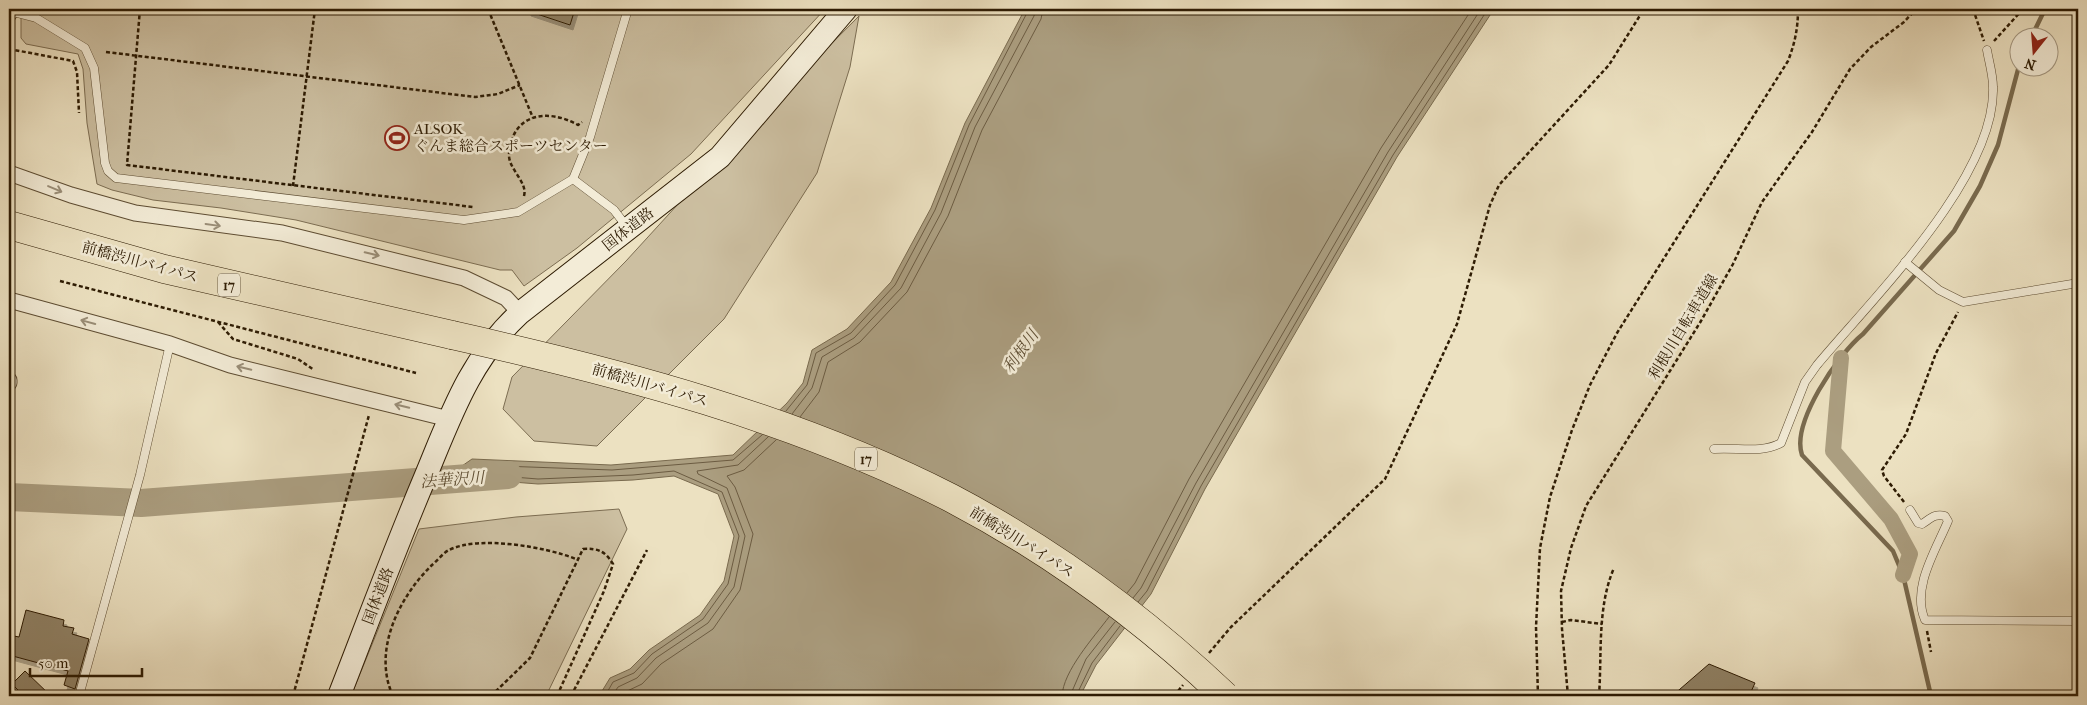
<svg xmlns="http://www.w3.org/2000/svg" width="2087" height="705" viewBox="0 0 2087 705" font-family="'IM FELL French Canon','Noto Serif JP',serif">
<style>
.green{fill:#ccbfa1;stroke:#7c6d52}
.water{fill:#ab9e80;stroke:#796a4e}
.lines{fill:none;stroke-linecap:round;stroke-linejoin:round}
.shore{stroke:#6c5c42;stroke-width:1}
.stream{stroke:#796a4e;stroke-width:4.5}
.canal{stroke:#ab9e80;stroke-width:16}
.river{stroke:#ab9e80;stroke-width:28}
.building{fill:#908266;stroke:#2d1b03;filter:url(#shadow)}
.lane-casing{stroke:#5d4c32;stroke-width:9}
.street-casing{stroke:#5d4c32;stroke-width:17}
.secondary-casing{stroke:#2d1b03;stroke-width:24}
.highway-casing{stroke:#2d1b03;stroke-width:29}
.path{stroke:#2d1b03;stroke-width:2.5;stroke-dasharray:4 2.5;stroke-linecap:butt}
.lane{stroke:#f3ecd7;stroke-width:8}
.street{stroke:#f3ecd7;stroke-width:15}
.secondary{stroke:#f3ecd7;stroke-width:22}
.highway{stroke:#ece1c1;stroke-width:28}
.highway-bridge-casing{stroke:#2d1b03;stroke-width:29;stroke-linecap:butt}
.highway-bridge{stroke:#ece1c1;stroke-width:28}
.oneway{stroke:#9a8e78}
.labels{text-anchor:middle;stroke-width:5;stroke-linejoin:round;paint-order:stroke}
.shield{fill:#f3ecd7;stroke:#685a43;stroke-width:1}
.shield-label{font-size:14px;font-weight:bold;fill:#2d1b03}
.poi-label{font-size:15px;fill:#2d1b03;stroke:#f3ecd7;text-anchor:start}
.street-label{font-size:15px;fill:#2d1b03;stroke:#f3ecd7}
.water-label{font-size:16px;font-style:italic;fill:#5f4f35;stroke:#f3ecd7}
</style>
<defs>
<filter id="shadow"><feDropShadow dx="3" dy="5" stdDeviation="0" flood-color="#0004"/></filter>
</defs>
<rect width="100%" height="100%" fill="#ece1c1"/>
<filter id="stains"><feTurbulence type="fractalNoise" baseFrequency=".004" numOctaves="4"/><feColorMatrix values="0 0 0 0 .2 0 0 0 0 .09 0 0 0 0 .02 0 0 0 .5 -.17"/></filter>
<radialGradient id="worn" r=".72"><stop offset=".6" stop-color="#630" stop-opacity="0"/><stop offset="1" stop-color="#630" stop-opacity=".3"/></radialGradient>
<g class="green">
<polygon points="21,9 825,9 691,154 577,248 524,286 512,270 500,270 296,220 221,208 153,200 112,190 97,184 87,123 83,69 78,54 26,44 21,38"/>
<polygon points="859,16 850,67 817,173 724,319 597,446 534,441 503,409 512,377 626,261 744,132"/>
<polygon points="619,509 627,529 546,696 351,696 419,529 516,517"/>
</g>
<polygon class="water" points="1025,9 1494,9 1397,157 1205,489 1151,594 1096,665 1080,696 599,696 610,678 630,669 649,650 700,615 724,581 734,536 718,494 674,476 633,480 538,484 474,479 459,468 472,459 611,465 733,455 787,403 803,383 812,350 847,329 891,282 931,208 965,123"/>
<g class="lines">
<g class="shore">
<polyline points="786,411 807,385 816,353 851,333 895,285 935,210 969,125 1029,9"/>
<polyline points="792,414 812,388 822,357 854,338 901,288 941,213 975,127 1034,16 1036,9"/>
<polyline points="800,417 819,392 828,362 860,342 907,292 948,216 982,130 1041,19 1043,9"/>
<polyline points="1127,593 1135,583 1189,479 1381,148 1472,9"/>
<polyline points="1133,598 1141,588 1196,483 1388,152 1481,9"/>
<polyline points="1138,602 1147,591 1201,486 1393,155 1488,9"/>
<polyline points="605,696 613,682 634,673 652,654 703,619 728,584 739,536 722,492 674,471 633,475 538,479 476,474 470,470 470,467 474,465 612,470 733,460 762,435"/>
<polyline points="612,696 618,687 637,678 656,658 708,623 734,587 745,536 727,488 698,474 697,471 738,465 768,437"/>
<polyline points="621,696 623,693 642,684 661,664 713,629 740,590 753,534 735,487 727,476 744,470 776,440"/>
<path d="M 1062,696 C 1063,671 1094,637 1109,617"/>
<polyline points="1070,696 1086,659 1115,622"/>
<polyline points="1076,696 1092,663 1120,626"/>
</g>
<g class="stream">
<polyline points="2031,38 2045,9"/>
<path d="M 1931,696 L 1903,575 L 1893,551 L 1802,455 C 1791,423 1838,354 1863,334 L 1954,231 L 1980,186 L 1998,145 L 2020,62"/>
</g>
<polyline class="canal" points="1841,358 1833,451 1891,519 1910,554 1903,575"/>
<polyline class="river" points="9,497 141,503 508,475"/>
</g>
<g class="building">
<polygon points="528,9 575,9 570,25 528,11"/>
<polygon points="26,610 64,620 63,626 74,628 72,634 89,639 75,689 64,685 68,671 9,655 14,636 19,637"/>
<polygon points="1709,664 1755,683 1749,696 1672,696"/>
<polygon points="25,671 51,696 24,696 12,684"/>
</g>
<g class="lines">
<defs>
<g id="lane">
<polyline points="9,11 36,18 85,48 94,68 105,163 108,171 116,178 464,220 518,212 573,179 590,137 628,9"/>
<polyline points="573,179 614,210 627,227"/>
<polyline points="1905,262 1939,290 1963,302 2078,283"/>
<path d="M 1714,449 C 1738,447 1760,454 1781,443 L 1805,382 L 1817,365 C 1872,299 1996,177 1993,87 C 1993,75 1989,62 1987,50"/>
<path d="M 1910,510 L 1918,523 L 1922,524 C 1930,519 1935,513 1945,516 L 1948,521 C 1936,550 1911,588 1925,620 L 2078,621"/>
<polyline points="79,696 140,475 170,344"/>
</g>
<g id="street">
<polyline points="9,14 9,9"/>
<polyline points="9,173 71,195 135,213 282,233 464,278 506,298 520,313"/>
<polyline points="9,300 170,344 230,365 449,419"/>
<polyline points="9,380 9,383"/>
</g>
<path id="secondary" d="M 339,696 C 367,624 394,551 424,480 C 450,418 469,360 520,313 L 720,157 L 846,9"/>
<polyline id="highway" points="9,225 164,269 452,335"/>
</defs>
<use href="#lane" class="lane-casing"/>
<use href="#street" class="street-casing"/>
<use href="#secondary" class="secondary-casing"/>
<use href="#highway" class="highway-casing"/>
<g class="path">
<polyline points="140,9 127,165 473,207"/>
<polyline points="488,9 533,118"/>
<polyline points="1973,9 1984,41"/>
<polyline points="1994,41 2023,9"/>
<polyline points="9,49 73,61 77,72 79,113"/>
<polyline points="106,52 475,97 498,94 520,85"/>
<polyline points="293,186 315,9"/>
<path d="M 524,196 C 528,182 508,169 509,154 C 512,113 548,108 578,125 L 582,122"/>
<polyline points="60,281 416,373"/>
<polyline points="218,322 233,339 298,359 314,370"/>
<polyline points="1904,502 1884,476 1882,470 1906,434 1936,353 1958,312"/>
<polyline points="1562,622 1571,620 1602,624"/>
<polyline points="1927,631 1931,652"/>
<polyline points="1209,653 1231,627 1385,479 1457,324 1490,205 1499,185 1609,65 1644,9"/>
<polyline points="293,696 369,415"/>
<path d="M 393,696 C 372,651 399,597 432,565 C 437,561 443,553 449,550 C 479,535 546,547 576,559"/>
<path d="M 491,696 L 530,658 L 583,549 C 598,548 605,551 613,564 L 604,591 L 557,696"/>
<polyline points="571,696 647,550"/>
<polyline points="1174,696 1183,685"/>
<path d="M 1538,696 L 1536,627 L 1540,548 L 1550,497 L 1572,430 L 1590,385 L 1617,333 L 1788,61 C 1795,43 1798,28 1798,9"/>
<polyline points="1568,696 1562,629 1561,591 1571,548 1586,506 1701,321 1733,264 1762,202 1812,132 1850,69 1871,47 1904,22 1916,9"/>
<path d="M 1599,696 C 1602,654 1597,607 1614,568"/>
</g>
<use href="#lane" class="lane"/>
<use href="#street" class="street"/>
<use href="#secondary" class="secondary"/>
<use href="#highway" class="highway"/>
<defs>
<path id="highway-bridge" d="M 452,335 C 622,373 794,418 951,498 C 1050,550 1144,619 1225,696"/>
</defs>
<use href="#highway-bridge" class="highway-bridge-casing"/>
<use href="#highway-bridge" class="highway-bridge"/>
</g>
<defs><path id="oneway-shaft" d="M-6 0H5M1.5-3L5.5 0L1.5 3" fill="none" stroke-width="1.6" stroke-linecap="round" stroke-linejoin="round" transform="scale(1.25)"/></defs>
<g class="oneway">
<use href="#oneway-shaft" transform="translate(55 189) rotate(23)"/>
<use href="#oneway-shaft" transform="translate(213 225) rotate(8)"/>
<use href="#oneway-shaft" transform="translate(372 254) rotate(13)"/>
<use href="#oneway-shaft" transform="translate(88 322) rotate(-165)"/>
<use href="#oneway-shaft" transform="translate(244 368) rotate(-167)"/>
<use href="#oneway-shaft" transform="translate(402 406) rotate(-166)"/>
</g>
<defs>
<symbol id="stadium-ring" viewBox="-11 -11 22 22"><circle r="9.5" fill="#f3ecd7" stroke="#8f2418" stroke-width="1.5"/><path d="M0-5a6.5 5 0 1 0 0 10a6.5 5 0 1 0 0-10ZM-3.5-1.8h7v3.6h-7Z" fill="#8f2418"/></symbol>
</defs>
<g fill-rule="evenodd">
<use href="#stadium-ring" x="383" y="124" width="28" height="28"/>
</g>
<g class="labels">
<g class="shield">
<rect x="218" y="273.5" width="22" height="23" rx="4"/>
<rect x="855" y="447.5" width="22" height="23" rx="4"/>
</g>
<g class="shield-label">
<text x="229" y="290">17</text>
<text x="866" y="464">17</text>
</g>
<g class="poi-label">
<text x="414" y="134">ALSOK<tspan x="414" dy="17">ぐんま総合スポーツセンター</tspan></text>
</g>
<g class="street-label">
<text transform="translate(628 229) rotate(-38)" y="5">国体道路</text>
<text transform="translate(140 262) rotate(15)" y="5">前橋渋川バイパス</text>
<text transform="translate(1683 327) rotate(-59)" y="5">利根川自転車道線</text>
<text transform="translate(650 385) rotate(16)" y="5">前橋渋川バイパス</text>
<text transform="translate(1022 542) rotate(32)" y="5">前橋渋川バイパス</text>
<text transform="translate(378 596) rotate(-69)" y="5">国体道路</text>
</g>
<g class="water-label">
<text transform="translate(1020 351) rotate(-54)" y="6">利根川</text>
<text transform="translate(452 479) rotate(-4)" y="6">法華沢川</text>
</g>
</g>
<rect width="2087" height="705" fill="none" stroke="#ece1c1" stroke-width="30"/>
<rect x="10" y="10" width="2067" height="685" fill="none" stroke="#2d1b03" stroke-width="2.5"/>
<rect x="15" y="15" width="2057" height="675" fill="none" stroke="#2d1b03"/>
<g transform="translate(2034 52) rotate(197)"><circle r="24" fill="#f3ecd7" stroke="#a49882"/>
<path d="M0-4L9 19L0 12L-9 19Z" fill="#8f2418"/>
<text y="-8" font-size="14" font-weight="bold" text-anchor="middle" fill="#2d1b03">N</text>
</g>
<path d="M30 668v8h112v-8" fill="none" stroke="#2d1b03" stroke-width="2.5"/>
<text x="38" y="668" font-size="15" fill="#2d1b03" stroke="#f3ecd7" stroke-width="4" paint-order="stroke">50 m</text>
<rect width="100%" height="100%" filter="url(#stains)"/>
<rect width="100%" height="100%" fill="url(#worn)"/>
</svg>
